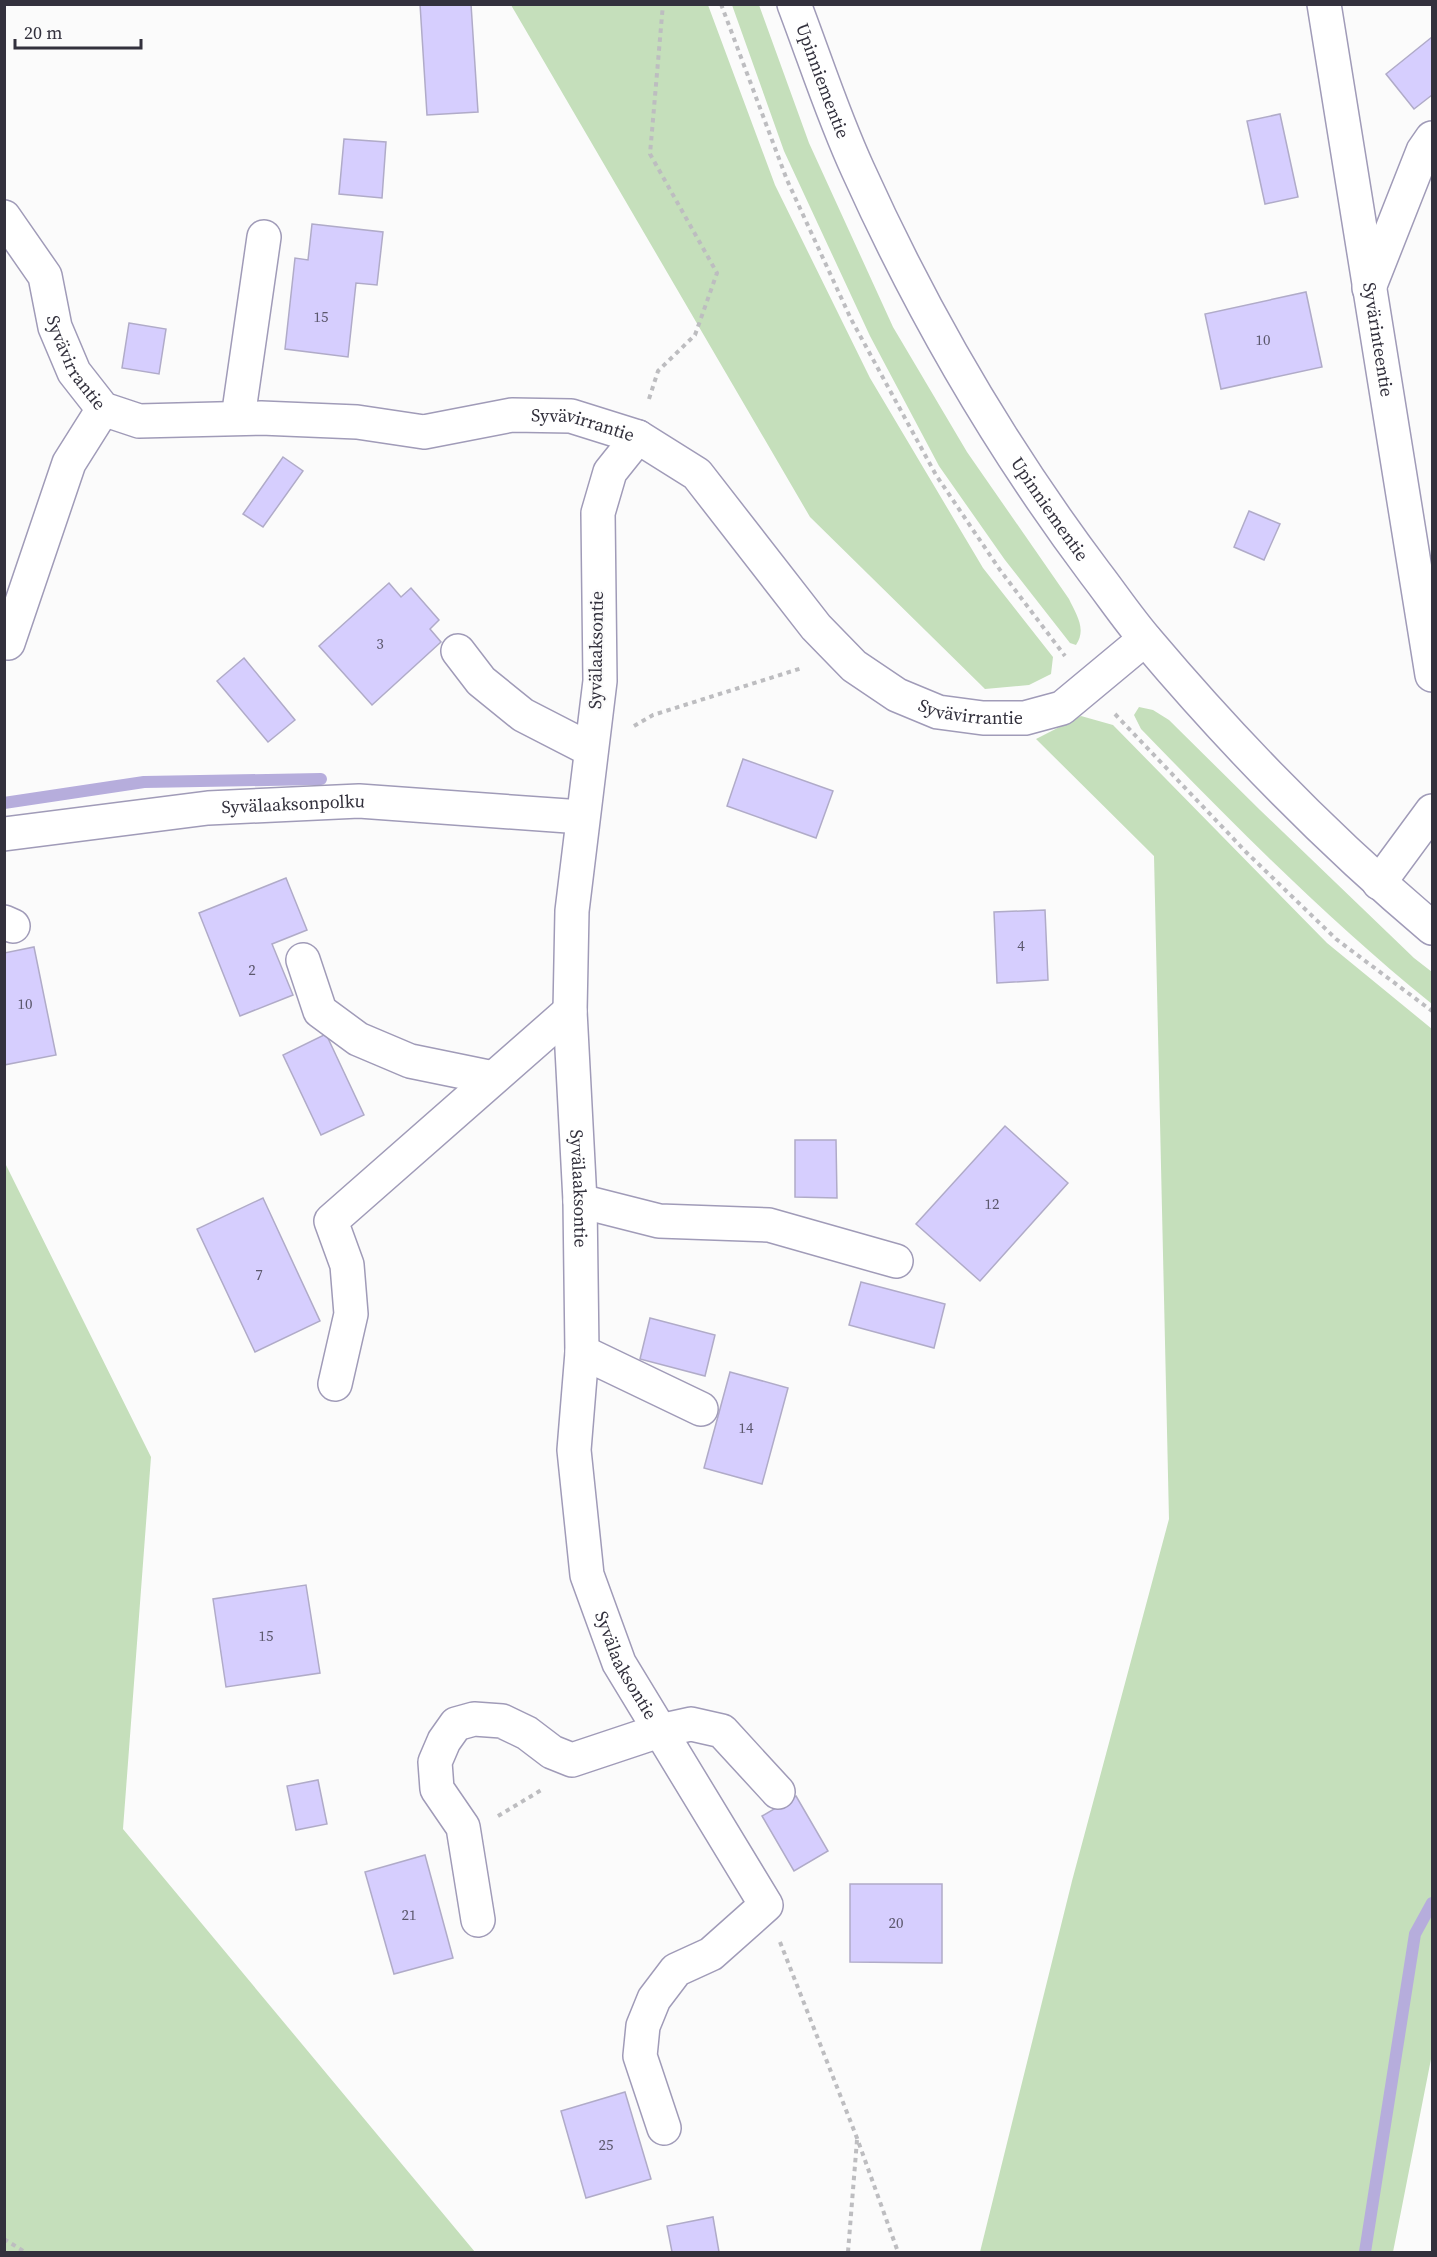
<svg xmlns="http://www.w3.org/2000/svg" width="1437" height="2257" viewBox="0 0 1437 2257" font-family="'Source Serif 4',serif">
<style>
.green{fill:#c5dfbb}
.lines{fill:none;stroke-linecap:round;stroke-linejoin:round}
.stream{stroke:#b6addc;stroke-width:12}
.building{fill:#d6cefe;stroke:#b0abc8;stroke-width:1.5}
.minor-casing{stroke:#a09bb8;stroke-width:36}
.major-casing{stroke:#a09bb8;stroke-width:36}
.path{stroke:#bdbdc0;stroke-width:4;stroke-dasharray:4.5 4.5;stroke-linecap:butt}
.minor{stroke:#fff;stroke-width:33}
.major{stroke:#fff;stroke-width:33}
.labels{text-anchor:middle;stroke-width:4.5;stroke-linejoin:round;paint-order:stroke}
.number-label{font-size:15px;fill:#5c586d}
.street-label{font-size:18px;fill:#33313d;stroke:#fbfbfb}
</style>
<rect width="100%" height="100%" fill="#fbfbfb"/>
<g class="green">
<polygon points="511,5 708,5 775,185 870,378 983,568 1053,657 1051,674 1029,685 985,689 810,517"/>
<path d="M 732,5 L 759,5 L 809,143 L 893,327 L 967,452 L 1069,599 C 1076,614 1087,629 1076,645 L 1070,643 L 1005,560 L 939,466 L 870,336 L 784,151 Z"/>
<path d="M 1139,707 L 1153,710 L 1169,720 L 1260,810 L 1414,958 L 1432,972 L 1432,1004 C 1328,920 1234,825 1141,729 L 1134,715 Z"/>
<polygon points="1081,716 1113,725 1327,943 1432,1029 1432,2054 1393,2252 980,2252 1072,1881 1169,1519 1154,856 1036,739"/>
<polygon points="4,1161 151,1457 123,1829 475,2252 5,2252"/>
</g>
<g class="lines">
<g class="stream">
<polyline points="4,803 144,782 321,779"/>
<polyline points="1365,2252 1415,1934 1432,1903"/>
</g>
</g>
<g class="building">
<polygon points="420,4 471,4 478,112 427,115"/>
<polygon points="1432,37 1432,95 1414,109 1386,74"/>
<polygon points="1280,114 1298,197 1265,204 1247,121"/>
<polygon points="344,139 386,142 382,198 339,194"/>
<polygon points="312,224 383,232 377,285 356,283 348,357 285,349 295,258 308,260"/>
<polygon points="1306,292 1322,367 1221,389 1205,314"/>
<polygon points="129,323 166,329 159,374 122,368"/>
<polygon points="283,457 303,471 263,527 243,514"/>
<polygon points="1249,511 1280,524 1264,560 1234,547"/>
<polygon points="389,583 401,597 411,588 439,620 430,629 441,642 372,705 319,646"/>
<polygon points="244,658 295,720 268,742 217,681"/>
<polygon points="743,759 833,791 816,838 727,806"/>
<polygon points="286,878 307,930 272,944 293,995 240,1016 199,913"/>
<polygon points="1045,910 1048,980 997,983 994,912"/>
<polygon points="34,947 56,1055 4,1065 4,953"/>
<polygon points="326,1034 364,1115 321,1135 283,1055"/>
<polygon points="1005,1126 1068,1183 980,1281 916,1224"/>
<polygon points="795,1140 836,1140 837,1198 795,1197"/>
<polygon points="263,1198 320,1321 255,1352 197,1229"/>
<polygon points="861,1282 945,1304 934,1348 849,1325"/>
<polygon points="650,1318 715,1335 705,1376 640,1359"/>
<polygon points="730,1372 788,1388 762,1484 704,1468"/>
<polygon points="306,1585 320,1673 226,1687 213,1599"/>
<polygon points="318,1780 327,1824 296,1830 287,1786"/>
<polygon points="796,1796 828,1851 794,1871 762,1816"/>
<polygon points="425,1855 453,1958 394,1974 365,1872"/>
<polygon points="850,1884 942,1884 942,1963 850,1962"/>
<polygon points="625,2092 651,2179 586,2198 561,2111"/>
<polygon points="713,2217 719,2252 672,2252 667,2226"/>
</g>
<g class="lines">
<defs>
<g id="minor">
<path id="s1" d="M 1324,4 L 1432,675"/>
<path id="s2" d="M 4,217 L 45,276 L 55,327 L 74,372 L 103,409 L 139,421 L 261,418 L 357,422 L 424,432 L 512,415 L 571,416 L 638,437 L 697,474 L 816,627 L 854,666 L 897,695 L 938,712 L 983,718 L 1025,718 L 1062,708 L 1145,639"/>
<polyline points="1369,288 1423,151 1432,138"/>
<polyline points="238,418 264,237"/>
<path id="s3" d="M 638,437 L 610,472 L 598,513 L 600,681 L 572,911 L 570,1011 L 580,1201 L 582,1352 L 574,1450 L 587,1575 L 619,1663 L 766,1905 L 711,1954 L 676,1970 L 654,1999 L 643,2026 L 640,2056 L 664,2128"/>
<polyline points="8,643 69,463 103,409"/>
<polyline points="458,651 481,681 523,715 591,750"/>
<path id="s4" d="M 4,834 L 208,808 L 359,801 L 582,817"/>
<polyline points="1379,883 1432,811"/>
<polyline points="4,922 13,926"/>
<polyline points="303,960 320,1011 358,1039 410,1061 493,1078"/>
<polyline points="580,1201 659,1221 769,1225 896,1261"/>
<polyline points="582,1352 701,1409"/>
<polyline points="335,1384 351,1314 347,1265 331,1221 570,1011"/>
<polyline points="478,1920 463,1827 437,1789 435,1762 444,1741 456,1724 474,1719 502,1721 527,1733 552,1752 572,1760 659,1731 691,1724 722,1731 778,1792"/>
</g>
<g id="major">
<path id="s5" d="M 794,4 C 815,59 833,116 858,170 C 922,312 1001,448 1095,573 C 1112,595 1128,619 1147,641 C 1234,744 1329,841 1432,928"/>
</g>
</defs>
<use href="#minor" class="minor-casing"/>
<use href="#major" class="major-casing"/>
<g class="path">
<polyline points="721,4 787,180 851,319 936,475 1000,570 1065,656"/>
<polyline points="649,399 658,371 695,335 717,273 650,154 663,4"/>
<polyline points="1115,714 1247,853 1336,939 1432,1011"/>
<polyline points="634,726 653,715 802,668"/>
<polyline points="498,1816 543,1789"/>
<polyline points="780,1942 857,2138 898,2252"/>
<polyline points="4,2239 25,2252"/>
<polyline points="848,2252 857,2140"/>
</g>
<use href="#minor" class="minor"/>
<use href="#major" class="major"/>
</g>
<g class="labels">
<g class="number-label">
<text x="321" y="322">15</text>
<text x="1263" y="345">10</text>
<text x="380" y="649">3</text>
<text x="1021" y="951">4</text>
<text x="252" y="975">2</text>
<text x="25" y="1009">10</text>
<text x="992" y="1209">12</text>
<text x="259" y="1280">7</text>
<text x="746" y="1433">14</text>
<text x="266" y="1641">15</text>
<text x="409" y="1920">21</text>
<text x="896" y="1928">20</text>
<text x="606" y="2150">25</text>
</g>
<g class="street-label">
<text dy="6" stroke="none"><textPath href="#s5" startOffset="82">Upinniementie</textPath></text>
<text dy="6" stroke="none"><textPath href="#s1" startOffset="340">Syvärinteentie</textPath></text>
<text dy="6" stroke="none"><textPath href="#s2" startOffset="165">Syvävirrantie</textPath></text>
<text dy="6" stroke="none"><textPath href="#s2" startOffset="705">Syvävirrantie</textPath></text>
<text dy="6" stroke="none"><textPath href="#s5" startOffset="568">Upinniementie</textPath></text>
<text transform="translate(596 650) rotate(-89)" y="6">Syvälaaksontie</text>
<text dy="6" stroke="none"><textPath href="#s2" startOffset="1209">Syvävirrantie</textPath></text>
<text dy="6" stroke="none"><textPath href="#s4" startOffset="291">Syvälaaksonpolku</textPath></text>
<text dy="6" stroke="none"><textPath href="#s3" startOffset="765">Syvälaaksontie</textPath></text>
<text dy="6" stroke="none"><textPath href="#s3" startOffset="1251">Syvälaaksontie</textPath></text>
</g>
</g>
<rect width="1437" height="2257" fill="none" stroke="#33313d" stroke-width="12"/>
<path d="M15 39v9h126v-9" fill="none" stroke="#33313d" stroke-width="3"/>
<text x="24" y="39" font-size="18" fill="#33313d" stroke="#fbfbfb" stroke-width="4.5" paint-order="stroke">20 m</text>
</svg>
